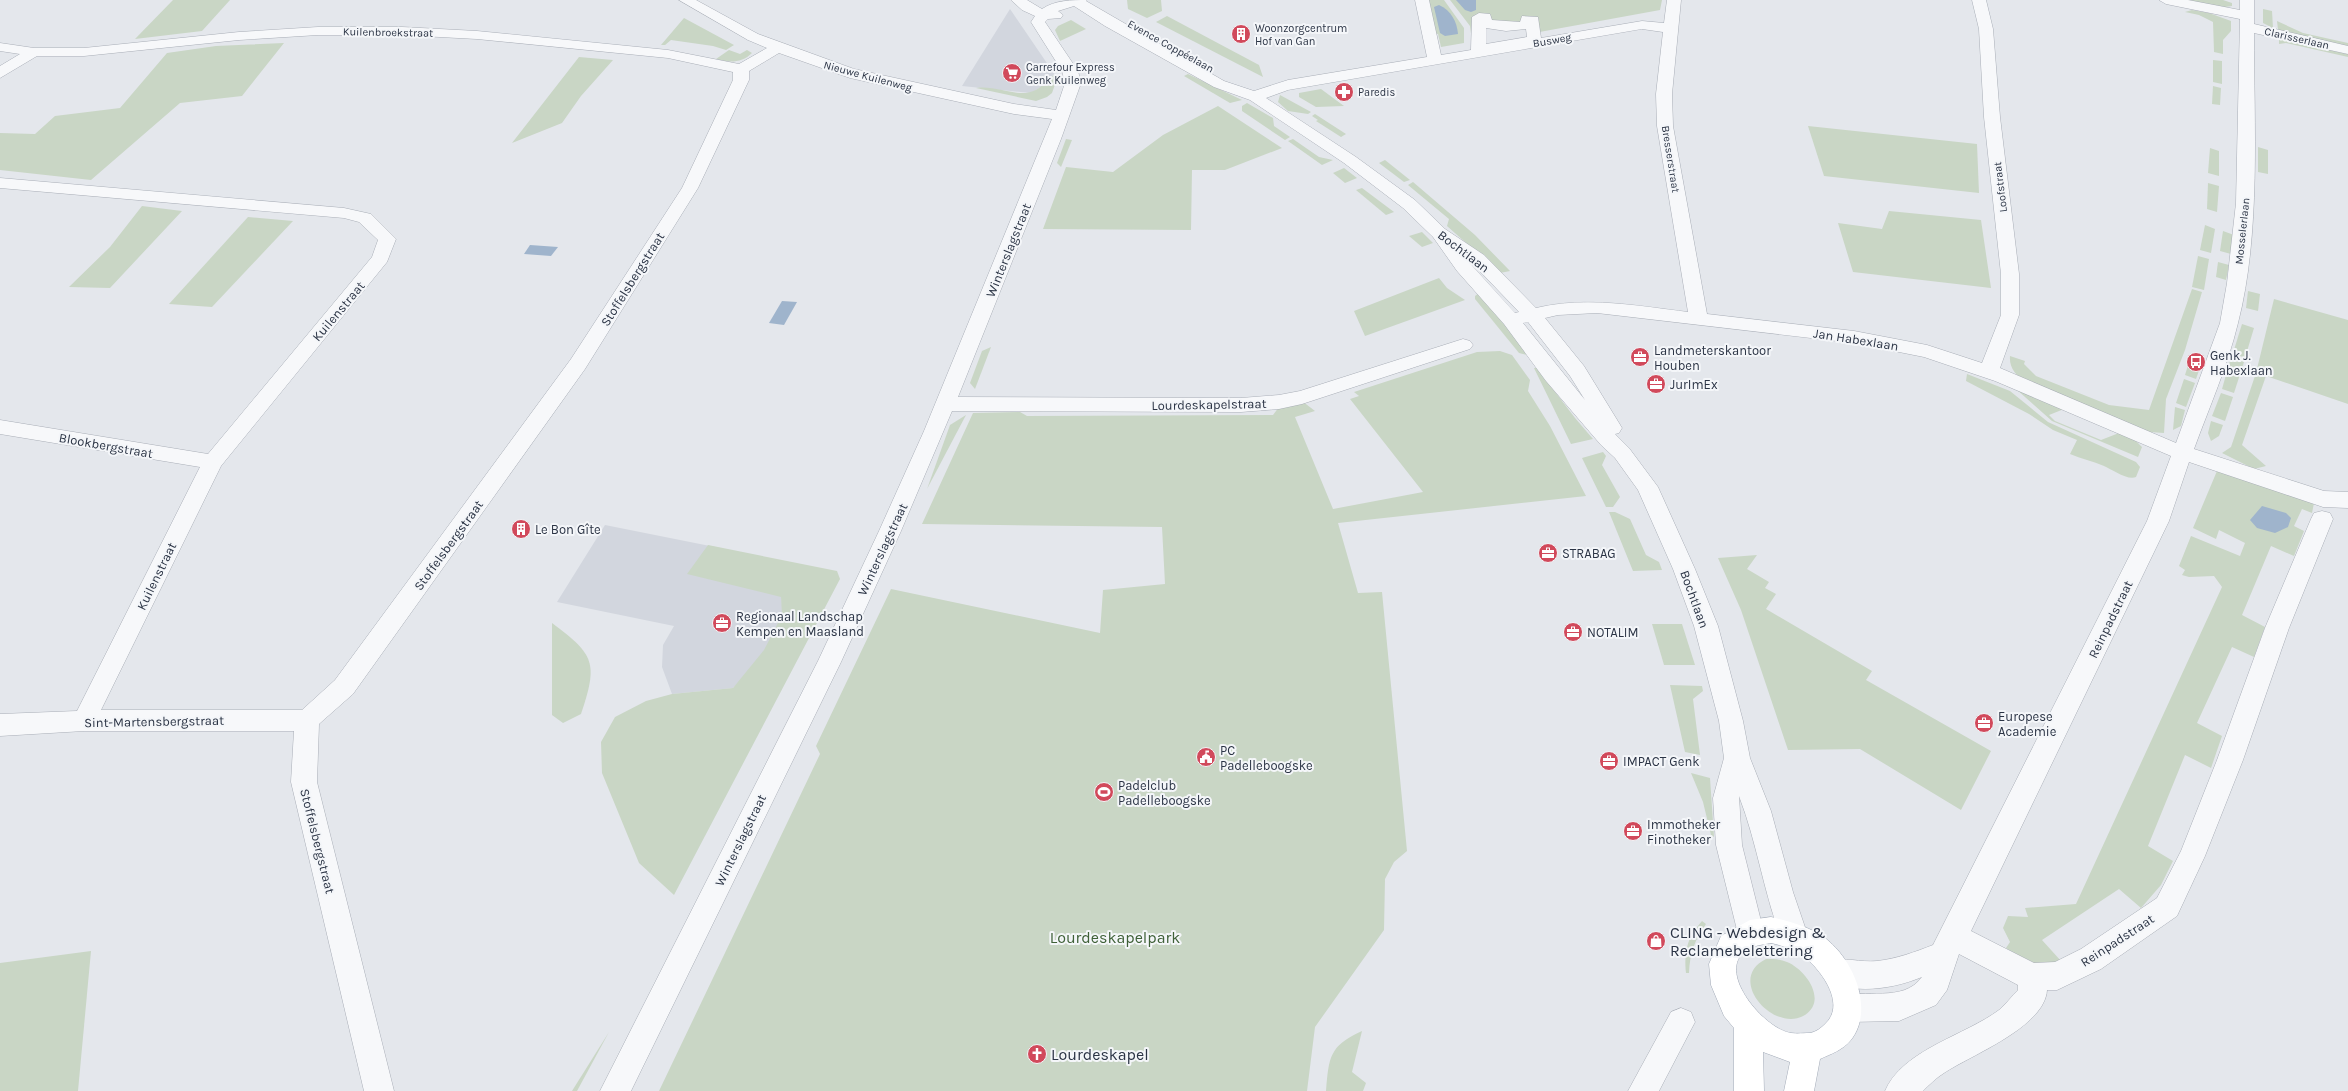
<svg xmlns="http://www.w3.org/2000/svg" width="2348" height="1091" viewBox="0 0 2348 1091" font-family="Karla,sans-serif">
<style>
.built{fill:#d2d6de}
.green{fill:#c9d6c5}
.water{fill:#9fb4cc}
.lines{fill:none;stroke-linecap:round;stroke-linejoin:round}
.minor-casing{stroke:#a9aeb7;stroke-width:1}
.major-casing{stroke:#a3abb8;stroke-width:1}
.minor{fill:#f7f8fa;fill-rule:evenodd}
.major{fill:#fff;fill-rule:evenodd}
.labels{text-anchor:middle;stroke-width:4;stroke-linejoin:round;paint-order:stroke}
.far-poi-label{font-size:11px;fill:#2b3445;stroke:#f4f6f9;text-anchor:start}
.far-street-label{font-size:11px;fill:#2b3445;stroke:#f4f6f9}
.street-label{font-size:13px;fill:#2b3445;stroke:#f4f6f9}
.poi-label{font-size:13px;fill:#2b3445;stroke:#f4f6f9;text-anchor:start}
.near-poi-label{font-size:16px;fill:#2b3445;stroke:#f4f6f9;text-anchor:start}
.near-park-label{font-size:16px;fill:#3f6138;stroke:#f4f6f9}
</style>
<rect width="100%" height="100%" fill="#e4e7ec"/>
<g class="built">
<polygon points="1010,9 1055,75 1049,77 1043,86 1031,93 962,86"/>
<polygon points="605,525 720,548 781,591 784,635 733,688 672,694 662,667 663,645 674,626 557,602"/>
</g>
<g class="green">
<polygon points="173,0 230,0 202,31 135,39"/>
<polygon points="1127,0 1161,0 1162,11 1147,18 1128,9"/>
<polygon points="1428,0 1444,0 1464,28 1464,43 1441,47 1438,34 1436,34"/>
<polygon points="1450,0 1662,0 1660,10 1534,33 1527,25 1485,23 1472,41 1470,26"/>
<polygon points="2182,0 2223,0 2232,3 2232,6 2225,7"/>
<polygon points="2263,9 2272,11 2273,28 2263,23"/>
<polygon points="2192,10 2209,13 2231,21 2231,31 2223,40 2223,54 2214,52 2213,22 2199,15 2185,12"/>
<polygon points="1167,16 1259,65 1263,77 1156,22"/>
<polygon points="684,18 734,45 726,50 713,46 671,40 665,45 661,45"/>
<polygon points="1071,20 1086,29 1060,41 1055,30 1058,26"/>
<polygon points="2277,21 2303,33 2348,43 2348,46 2278,30"/>
<polygon points="2279,39 2348,54 2348,57 2286,43 2279,44"/>
<polygon points="284,43 242,96 180,103 91,180 0,170 0,133 35,134 55,116 120,108 167,53 216,46"/>
<path d="M 729,50 L 740,54 L 747,50 L 752,53 C 742,63 729,63 716,59 Z"/>
<polygon points="579,57 613,60 581,96 562,123 512,143"/>
<polygon points="2213,60 2222,61 2222,84 2213,82"/>
<polygon points="1188,74 1242,100 1230,103 1184,76"/>
<path d="M 1055,75 L 1057,79 L 1052,93 L 1047,97 L 1036,101 L 976,88 C 1004,84 1029,108 1049,77 Z"/>
<polygon points="2213,86 2221,88 2220,105 2212,104"/>
<polygon points="1321,89 1344,106 1316,107 1299,97 1299,93"/>
<polygon points="1280,95 1311,112 1308,114 1288,111 1278,102"/>
<polygon points="1247,103 1273,118 1274,126 1290,137 1285,140 1242,111 1242,106"/>
<polygon points="1218,106 1282,148 1225,170 1192,170 1191,230 1043,229 1066,167 1113,172 1163,135"/>
<polygon points="1315,114 1346,134 1341,137 1316,121 1318,120 1312,116"/>
<polygon points="1808,126 1977,144 1979,193 1824,176"/>
<polygon points="1066,139 1072,140 1061,167 1057,163"/>
<polygon points="1293,139 1319,157 1333,160 1322,165 1288,141"/>
<polygon points="2258,147 2268,150 2268,174 2258,172"/>
<polygon points="2210,148 2219,151 2219,176 2208,173"/>
<polygon points="1385,160 1410,180 1404,182 1379,163"/>
<polygon points="1344,168 1357,178 1345,183 1333,173"/>
<polygon points="1413,182 1475,235 1510,271 1500,273 1447,226 1449,219 1408,185"/>
<polygon points="2208,183 2219,186 2217,212 2207,209"/>
<polygon points="1362,188 1394,212 1386,215 1356,190"/>
<polygon points="142,206 182,211 110,288 69,287 110,247"/>
<polygon points="1889,211 1981,220 1991,288 1853,272 1838,223 1882,229"/>
<polygon points="248,217 293,221 212,307 169,304"/>
<polygon points="2205,225 2215,229 2211,253 2200,250"/>
<polygon points="2223,231 2234,235 2231,254 2220,251"/>
<polygon points="1422,232 1433,243 1422,247 1409,236"/>
<polygon points="2198,256 2209,259 2204,290 2192,287"/>
<polygon points="2218,262 2229,265 2226,280 2216,277"/>
<polygon points="1439,278 1447,288 1465,300 1365,336 1354,311"/>
<path d="M 2192,289 L 2202,292 L 2185,350 L 2166,399 L 2164,433 L 2150,432 L 2025,382 C 2016,375 2009,368 2010,356 L 2025,361 L 2024,364 L 2036,376 L 2109,405 L 2149,410 Z"/>
<polygon points="2248,291 2260,294 2258,311 2246,308"/>
<polygon points="1479,293 1531,356 1519,353 1475,299 1475,296"/>
<polygon points="2274,299 2348,320 2348,404 2266,376 2242,445 2266,466 2254,469 2222,453 2231,447 2256,373"/>
<polygon points="2242,324 2254,328 2245,358 2233,353"/>
<polygon points="991,347 975,389 970,383 982,351"/>
<polygon points="1500,351 1512,355 1530,380 1528,391 1550,426 1586,496 1338,523 1358,593 1382,592 1407,851 1394,862 1385,879 1384,930 1315,1027 1307,1091 659,1091 820,754 816,746 891,589 1100,633 1103,590 1165,584 1162,527 922,524 973,413 1020,412 1027,416 1273,415 1279,407 1302,401 1315,411 1295,417 1333,509 1423,492 1350,399 1359,396 1354,392 1477,352"/>
<polygon points="2231,357 2244,362 2234,393 2222,389"/>
<polygon points="2190,359 2202,362 2196,379 2185,375"/>
<polygon points="1534,368 1537,368 1575,418 1593,439 1571,444"/>
<path d="M 1967,374 L 2010,391 L 2048,422 L 2136,462 L 2140,467 L 2136,477 C 2128,481 2111,469 2104,466 C 2093,461 2081,459 2070,454 L 2077,440 L 2053,430 L 2029,414 L 1966,381 Z"/>
<polygon points="2184,379 2195,383 2186,407 2176,403"/>
<polygon points="2016,389 2064,409 2049,415 2055,421 2101,440 2119,433 2135,440 2142,447 2138,457 2052,421"/>
<polygon points="2221,393 2233,397 2225,421 2212,416"/>
<polygon points="2175,407 2185,410 2181,426 2173,430"/>
<polygon points="966,415 927,489 950,425"/>
<polygon points="2211,421 2223,425 2219,436 2211,441 2208,433"/>
<polygon points="1603,452 1606,456 1602,465 1620,497 1613,507 1606,507 1582,458"/>
<path d="M 2217,471 L 2314,503 L 2312,513 L 2302,509 L 2294,526 L 2304,531 L 2294,556 L 2271,546 L 2242,615 L 2265,627 L 2254,657 L 2232,647 L 2197,723 L 2222,736 L 2211,768 L 2185,755 L 2148,846 L 2173,861 L 2161,885 L 2141,908 L 2119,889 L 2042,940 L 2061,961 C 2040,972 2024,960 2006,948 L 2010,942 L 2003,928 L 2008,916 L 2028,917 L 2025,908 L 2076,904 L 2222,587 L 2214,576 L 2189,577 L 2182,575 L 2185,570 L 2179,566 L 2191,536 L 2240,556 L 2245,543 L 2219,530 L 2216,539 L 2193,528 Z"/>
<polygon points="1609,512 1615,512 1630,519 1646,555 1659,562 1662,570 1633,571"/>
<polygon points="708,545 837,571 840,579 674,895 639,863 602,773 601,742 615,717 646,701 672,694 733,688 764,650 782,615 781,597 687,574"/>
<polygon points="1757,555 1747,569 1769,582 1765,588 1776,594 1766,609 1872,671 1866,680 1991,751 1961,810 1860,749 1788,750 1741,610 1718,558"/>
<path d="M 552,623 C 595,655 598,663 581,714 L 563,723 L 552,715 Z"/>
<polygon points="1652,624 1682,624 1695,665 1664,665"/>
<polygon points="1670,685 1702,686 1703,691 1693,699 1700,755 1685,752"/>
<polygon points="1691,773 1710,778 1714,837 1711,835 1703,802"/>
<path d="M 1702,921 L 1706,924 C 1694,941 1690,953 1689,973 L 1686,973 C 1684,951 1687,938 1702,921 Z"/>
<polygon points="91,951 78,1091 0,1091 0,963"/>
<path d="M 1766,959 C 1773,959 1780,959 1787,962 C 1805,969 1828,1000 1805,1015 C 1774,1034 1725,979 1766,959 Z"/>
<path d="M 1362,1031 L 1352,1072 L 1366,1083 L 1363,1091 L 1326,1091 C 1329,1057 1329,1046 1362,1031 Z"/>
<polygon points="609,1032 577,1091 572,1091"/>
</g>
<g class="water">
<polygon points="1456,0 1476,0 1476,10 1471,12 1465,10"/>
<path d="M 1439,5 C 1451,10 1457,22 1458,34 L 1445,36 L 1440,33 L 1434,7 Z"/>
<polygon points="530,245 558,247 551,256 524,254"/>
<polygon points="782,301 797,302 784,325 769,323"/>
<polygon points="2262,506 2286,513 2291,518 2288,527 2275,533 2257,528 2250,520"/>
</g>
<g class="lines">
<defs>
<g id="minor">
<path d="M 679,0 L 696,0 L 758,34 L 854,69 L 1014,104 L 1056,110 L 1065,83 L 1062,71 L 1031,22 L 1035,16 L 1022,10 L 1011,0 L 1027,0 L 1042,9 C 1055,0 1072,0 1087,0 L 1086,1 L 1224,81 L 1254,91 L 1288,80 L 1427,57 L 1415,0 L 1429,0 L 1441,55 L 1471,50 L 1472,17 L 1479,13 L 1490,14 L 1492,20 L 1520,22 L 1522,16 L 1538,17 L 1541,38 L 1642,21 L 1664,23 L 1667,0 L 1681,0 L 1672,94 L 1673,126 L 1707,314 L 1854,331 L 1927,345 L 1982,363 L 2001,315 L 2001,274 L 1984,117 L 1979,29 L 1972,0 L 1986,0 L 1993,29 L 2000,117 L 2019,274 L 2019,315 L 2000,368 L 2176,443 L 2220,323 L 2227,283 L 2236,203 L 2240,19 L 2166,4 L 2159,0 L 2188,0 L 2240,10 L 2240,0 L 2254,0 L 2254,24 L 2348,46 L 2348,54 L 2254,33 C 2254,124 2261,234 2238,323 C 2228,365 2209,408 2194,449 L 2324,491 L 2348,492 L 2348,508 L 2323,507 L 2189,462 L 2169,521 L 1971,931 L 2034,963 L 2055,962 L 2081,949 L 2157,898 L 2181,851 L 2217,760 L 2265,628 L 2311,519 L 2314,513 L 2322,511 L 2330,513 L 2333,519 L 2289,628 L 2243,760 L 2205,856 L 2177,916 L 2101,969 L 2057,990 L 2047,990 C 2045,1027 1971,1055 1944,1073 C 1936,1078 1929,1085 1923,1091 L 1885,1091 C 1902,1050 1966,1035 1999,1010 C 2006,1004 2012,996 2018,990 L 2018,985 L 1959,954 L 1947,990 L 1936,1005 L 1899,1021 L 1848,1022 L 1838,1018 L 1834,1008 L 1838,998 C 1865,987 1902,1004 1922,977 C 1893,989 1857,994 1828,982 L 1824,972 L 1828,962 C 1845,956 1860,963 1877,961 C 1896,959 1915,952 1933,945 L 2147,521 L 2171,456 L 1995,381 L 1924,357 L 1854,343 L 1597,313 L 1558,315 L 1545,318 L 1584,366 L 1619,423 L 1622,428 L 1619,433 L 1615,434 L 1629,448 L 1658,487 L 1695,569 L 1718,626 L 1743,721 L 1750,758 L 1771,811 L 1793,892 L 1808,936 L 1804,945 L 1794,949 L 1784,945 C 1764,897 1758,845 1739,796 L 1742,845 L 1764,933 L 1760,942 L 1750,946 L 1740,942 L 1716,845 L 1713,798 L 1724,758 L 1719,721 L 1694,626 L 1673,569 L 1638,490 L 1615,458 L 1601,445 L 1546,381 L 1504,324 L 1457,271 L 1433,237 L 1403,208 L 1344,163 L 1250,100 L 1214,87 L 1105,26 L 1074,6 L 1058,11 L 1063,15 L 1061,18 L 1048,19 L 1045,22 L 1078,71 L 1081,83 L 1061,139 L 958,397 L 1241,398 L 1279,395 L 1300,391 L 1463,339 L 1470,341 L 1473,345 L 1470,349 L 1302,404 L 1279,409 L 1241,412 L 952,411 L 901,531 L 841,662 L 631,1091 L 600,1091 L 818,661 L 879,531 L 924,431 L 1052,119 L 1014,114 L 850,78 L 779,53 L 749,71 L 749,80 L 698,188 L 585,369 L 353,694 L 319,724 L 317,782 L 394,1091 L 364,1091 L 291,782 L 294,731 L 84,731 L 0,736 L 0,714 L 77,711 L 200,467 L 0,434 L 0,420 L 208,454 L 372,257 L 378,240 L 359,222 L 344,218 L 0,188 L 0,178 L 344,208 L 371,214 L 396,239 L 387,262 L 221,466 L 101,710 L 302,710 L 335,680 L 571,359 L 682,188 L 733,80 L 733,72 L 668,58 L 477,39 L 402,35 L 318,35 L 239,40 L 84,56 L 37,56 L 0,78 L 0,66 L 20,54 L 0,51 L 0,43 L 34,48 L 84,48 L 239,32 L 318,27 L 402,27 L 477,31 L 668,50 L 739,64 L 767,48 L 748,40 ZM 1486,28 L 1506,31 L 1526,29 L 1527,37 L 1486,44 ZM 1642,29 L 1663,32 L 1656,94 L 1657,126 L 1688,312 C 1637,306 1587,296 1536,308 L 1484,255 L 1445,229 L 1415,200 L 1356,157 L 1266,98 L 1288,90 ZM 1467,260 L 1472,263 L 1519,312 L 1515,313 ZM 1528,322 L 1570,376 L 1585,400 L 1523,323 Z"/>
<polygon points="1681,1008 1691,1012 1695,1022 1659,1091 1628,1091 1671,1012"/>
</g>
<path id="major" d="M 1771,917 C 1789,921 1810,927 1825,938 C 1853,959 1875,1009 1851,1040 C 1843,1050 1831,1054 1820,1059 L 1814,1091 L 1784,1091 L 1790,1062 L 1763,1052 L 1764,1091 L 1734,1091 L 1734,1028 L 1724,1016 L 1711,985 L 1709,964 L 1721,936 L 1750,920 ZM 1771,943 C 1784,946 1797,950 1807,959 C 1823,973 1846,1005 1825,1024 C 1821,1028 1816,1032 1810,1033 C 1804,1033 1797,1034 1791,1033 C 1767,1030 1721,979 1741,955 C 1748,946 1760,945 1771,943 Z"/>
</defs>
<use href="#minor" class="minor-casing"/>
<use href="#major" class="major-casing"/>
<use href="#minor" class="minor"/>
<use href="#major" class="major"/>
</g>
<defs>
<symbol id="building-disc" viewBox="-11 -11 22 22"><circle r="9.5" fill="#d1495b" stroke="#f4f6f9"/><path d="M-4-6H4V6H1V3H-1V6H-4ZM-2.5-4.3h1.7v1.8h-1.7ZM.8-4.3h1.7v1.8H.8ZM-2.5-1h1.7V.8h-1.7ZM.8-1h1.7V.8H.8Z" fill="#fff"/></symbol>
<symbol id="supermarket-disc" viewBox="-11 -11 22 22"><circle r="9.5" fill="#d1495b" stroke="#f4f6f9"/><path d="M-6-5.5h2.5l.6 2H6L4.5 2H-2.5L-4.4-4H-6ZM-1.5 3.2a1.3 1.3 0 1 0 .1 0ZM3 3.2a1.3 1.3 0 1 0 .1 0Z" fill="#fff"/></symbol>
<symbol id="pharmacy-disc" viewBox="-11 -11 22 22"><circle r="9.5" fill="#d1495b" stroke="#f4f6f9"/><path d="M-2-6h4v4h4v4h-4v4h-4v-4h-4v-4h4Z" fill="#fff"/></symbol>
<symbol id="office-disc" viewBox="-11 -11 22 22"><circle r="9.5" fill="#d1495b" stroke="#f4f6f9"/><path d="M-6-3h4V-5.5h4V-3h4V5H-6ZM-1-4.5V-3h2v-1.5ZM-6 0V1H6V0Z" fill="#fff"/></symbol>
<symbol id="bus-disc" viewBox="-11 -11 22 22"><circle r="9.5" fill="#d1495b" stroke="#f4f6f9"/><path d="M-5-6H5V4H4V6H2V4H-2V6H-4V4H-5ZM-3.5-4V0h7V-4ZM-3.5 1.2v1.5H-2V1.2ZM2 1.2v1.5H3.5V1.2Z" fill="#fff"/></symbol>
<symbol id="civic-disc" viewBox="-11 -11 22 22"><circle r="9.5" fill="#d1495b" stroke="#f4f6f9"/><path d="M-.6-6.5H3V-4.5H.6V-3L4-1V1h2V6H-6V1h2V-1L-.6-3ZM-1.2 2.5V6h2.4V2.5Z" fill="#fff"/></symbol>
<symbol id="stadium-disc" viewBox="-11 -11 22 22"><circle r="9.5" fill="#d1495b" stroke="#f4f6f9"/><path d="M0-5a6.5 5 0 1 0 0 10a6.5 5 0 1 0 0-10ZM-3.5-1.8h7v3.6h-7Z" fill="#fff"/></symbol>
<symbol id="shop-disc" viewBox="-11 -11 22 22"><circle r="9.5" fill="#d1495b" stroke="#f4f6f9"/><path d="M-5-2.5h2.3a2.7 3.5 0 0 1 5.4 0H5L5.5 6h-11ZM-1.5-2.5h3a1.5 2.3 0 0 0-3 0Z" fill="#fff"/></symbol>
<symbol id="church-disc" viewBox="-11 -11 22 22"><circle r="9.5" fill="#d1495b" stroke="#f4f6f9"/><path d="M-1.2-6h2.4v3.5h3.3v2.4h-3.3V6h-2.4V-.1h-3.3v-2.4h3.3Z" fill="#fff"/></symbol>
</defs>
<g fill-rule="evenodd">
<use href="#building-disc" x="1230" y="23" width="22" height="22"/>
<use href="#supermarket-disc" x="1001" y="62" width="22" height="22"/>
<use href="#pharmacy-disc" x="1333" y="81" width="22" height="22"/>
<use href="#office-disc" x="1629" y="346" width="22" height="22"/>
<use href="#bus-disc" x="2185" y="351" width="22" height="22"/>
<use href="#office-disc" x="1645" y="373" width="22" height="22"/>
<use href="#building-disc" x="510" y="518" width="22" height="22"/>
<use href="#office-disc" x="1537" y="542" width="22" height="22"/>
<use href="#office-disc" x="711" y="612" width="22" height="22"/>
<use href="#office-disc" x="1562" y="621" width="22" height="22"/>
<use href="#office-disc" x="1973" y="712" width="22" height="22"/>
<use href="#civic-disc" x="1195" y="746" width="22" height="22"/>
<use href="#office-disc" x="1598" y="750" width="22" height="22"/>
<use href="#stadium-disc" x="1093" y="781" width="22" height="22"/>
<use href="#office-disc" x="1622" y="820" width="22" height="22"/>
<use href="#shop-disc" x="1645" y="930" width="22" height="22"/>
<use href="#church-disc" x="1026" y="1043" width="22" height="22"/>
</g>
<g class="labels">
<g class="far-poi-label">
<text x="1255" y="32">Woonzorgcentrum<tspan x="1255" dy="13">Hof van Gan</tspan></text>
<text x="1026" y="71">Carrefour Express<tspan x="1026" dy="13">Genk Kuilenweg</tspan></text>
<text x="1358" y="96">Paredis</text>
</g>
<g class="far-street-label">
<text transform="translate(388 32) rotate(1)" y="4">Kuilenbroekstraat</text>
<text transform="translate(2297 38) rotate(13)" y="4">Clarisserlaan</text>
<text transform="translate(1552 40) rotate(-10)" y="4">Busweg</text>
<text transform="translate(1171 46) rotate(29)" y="4">Evence Coppéelaan</text>
<text transform="translate(868 76) rotate(15)" y="4">Nieuwe Kuilenweg</text>
<text transform="translate(1671 159) rotate(81)" y="4">Bresserstraat</text>
<text transform="translate(2000 187) rotate(-97)" y="4">Loofstraat</text>
<text transform="translate(2242 231) rotate(-84)" y="4">Mosselerlaan</text>
</g>
<g class="street-label">
<text transform="translate(1008 250) rotate(-68)" y="5">Winterslagstraat</text>
<text transform="translate(1464 251) rotate(37)" y="5">Bochtlaan</text>
<text transform="translate(632 279) rotate(-58)" y="5">Stoffelsbergstraat</text>
<text transform="translate(338 311) rotate(-50)" y="5">Kuilenstraat</text>
<text transform="translate(1856 339) rotate(9)" y="5">Jan Habexlaan</text>
<text transform="translate(1209 404) rotate(-1)" y="5">Lourdeskapelstraat</text>
<text transform="translate(106 445) rotate(10)" y="5">Blookbergstraat</text>
<text transform="translate(448 545) rotate(-54)" y="5">Stoffelsbergstraat</text>
<text transform="translate(882 549) rotate(-65)" y="5">Winterslagstraat</text>
<text transform="translate(156 576) rotate(-64)" y="5">Kuilenstraat</text>
<text transform="translate(1695 599) rotate(70)" y="5">Bochtlaan</text>
<text transform="translate(2110 619) rotate(-64)" y="5">Reinpadstraat</text>
<text transform="translate(154 721) rotate(-1)" y="5">Sint-Martensbergstraat</text>
<text transform="translate(740 840) rotate(-64)" y="5">Winterslagstraat</text>
<text transform="translate(318 841) rotate(76)" y="5">Stoffelsbergstraat</text>
<text transform="translate(2117 940) rotate(-33)" y="5">Reinpadstraat</text>
</g>
<g class="poi-label">
<text x="1654" y="355">Landmeterskantoor<tspan x="1654" dy="15">Houben</tspan></text>
<text x="2210" y="360">Genk J.<tspan x="2210" dy="15">Habexlaan</tspan></text>
<text x="1670" y="389">JurImEx</text>
<text x="535" y="534">Le Bon Gîte</text>
<text x="1562" y="558">STRABAG</text>
<text x="736" y="621">Regionaal Landschap<tspan x="736" dy="15">Kempen en Maasland</tspan></text>
<text x="1587" y="637">NOTALIM</text>
<text x="1998" y="721">Europese<tspan x="1998" dy="15">Academie</tspan></text>
<text x="1220" y="755">PC<tspan x="1220" dy="15">Padelleboogske</tspan></text>
<text x="1623" y="766">IMPACT Genk</text>
<text x="1118" y="790">Padelclub<tspan x="1118" dy="15">Padelleboogske</tspan></text>
<text x="1647" y="829">Immotheker<tspan x="1647" dy="15">Finotheker</tspan></text>
</g>
<g class="near-poi-label">
<text x="1670" y="938">CLING - Webdesign &amp;<tspan x="1670" dy="18">Reclamebelettering</tspan></text>
<text x="1051" y="1060">Lourdeskapel</text>
</g>
<g class="near-park-label">
<text x="1115" y="943">Lourdeskapelpark</text>
</g>
</g>
</svg>
